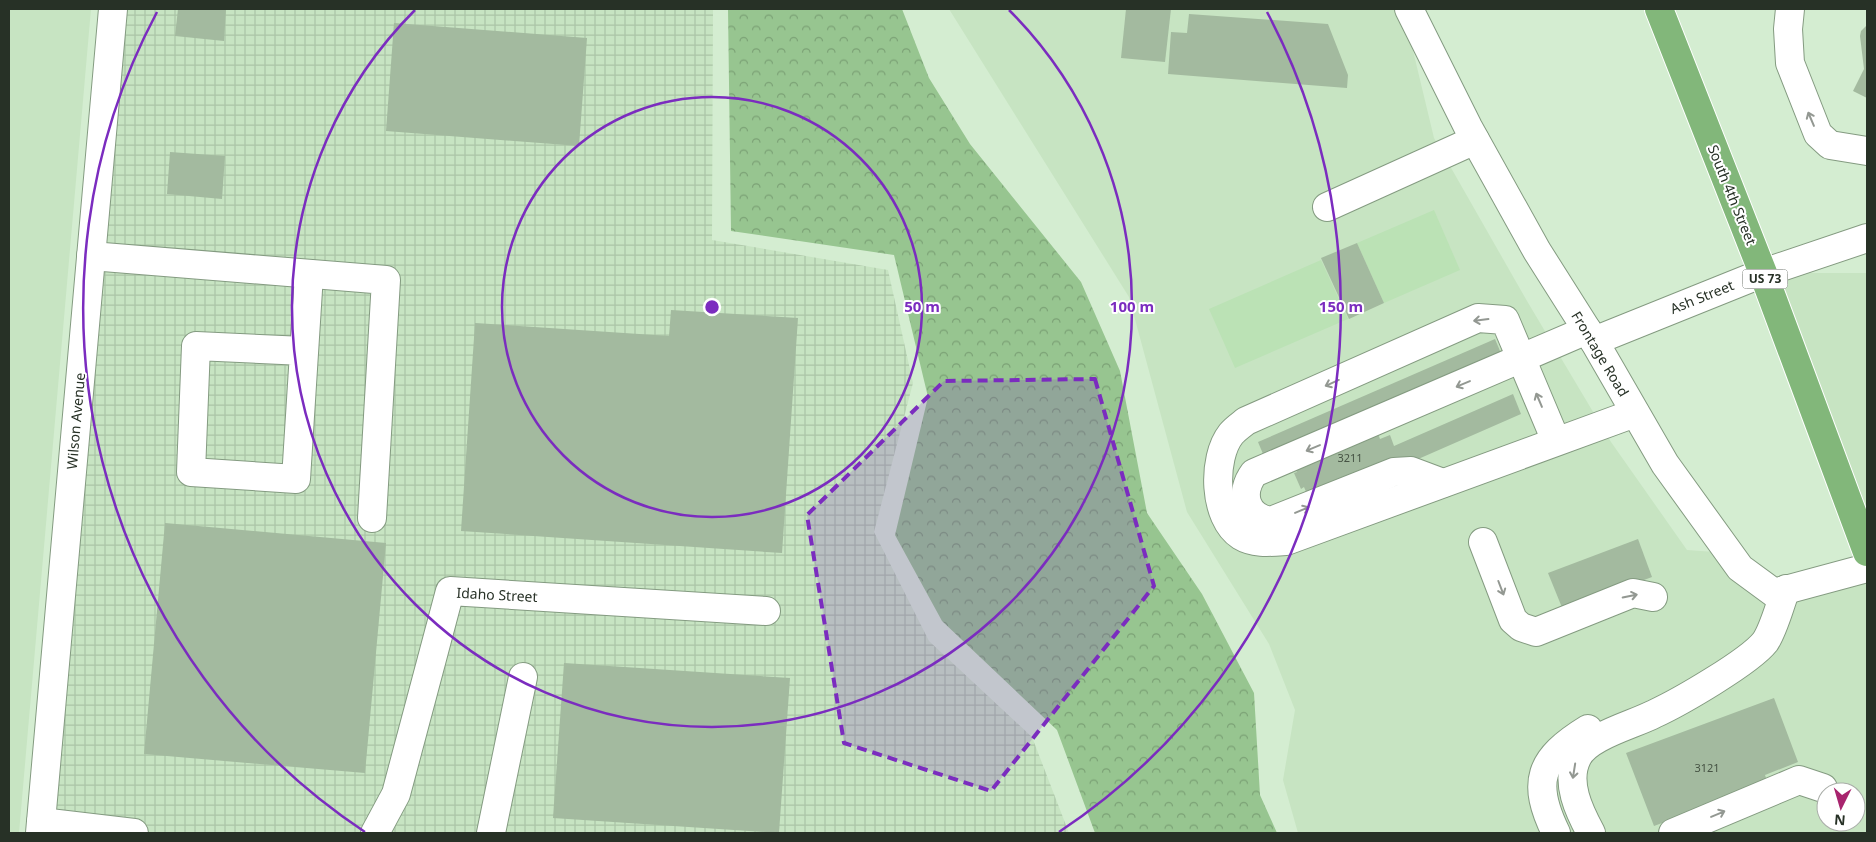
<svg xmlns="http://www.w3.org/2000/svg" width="1876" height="842" viewBox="0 0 1876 842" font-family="'Noto Sans',sans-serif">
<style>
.built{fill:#c7e4c2;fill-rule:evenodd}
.industrial{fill:url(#industrial-grid)}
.forest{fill:url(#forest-crowns)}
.park{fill:#bbe2b5}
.building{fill:#a3ba9f}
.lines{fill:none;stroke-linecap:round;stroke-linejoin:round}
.minor-casing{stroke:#849b81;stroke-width:30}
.highway-casing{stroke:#fff;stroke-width:30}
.minor{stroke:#fff;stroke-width:28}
.highway{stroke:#82b77a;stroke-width:28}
.oneway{stroke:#939892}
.marked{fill:#7b2cbf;fill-opacity:0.2;stroke:#7b2cbf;stroke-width:4;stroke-dasharray:10 6;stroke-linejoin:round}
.ring{fill:none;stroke:#7b2cbf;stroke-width:2.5}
.labels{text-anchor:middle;stroke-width:4;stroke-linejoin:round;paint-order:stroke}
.number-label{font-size:11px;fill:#465344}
.shield{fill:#fff;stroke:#686f67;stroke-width:1}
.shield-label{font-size:12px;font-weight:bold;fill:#273126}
.street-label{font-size:14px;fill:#273126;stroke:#fff}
.centre{fill:#7b2cbf;stroke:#fff;stroke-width:2.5}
.ring-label{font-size:15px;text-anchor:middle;font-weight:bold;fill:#7b2cbf;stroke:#fff;stroke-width:4;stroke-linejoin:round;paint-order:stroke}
</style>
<defs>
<pattern id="industrial-grid" width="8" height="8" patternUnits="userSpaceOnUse" patternTransform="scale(1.25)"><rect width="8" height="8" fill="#c7e4c2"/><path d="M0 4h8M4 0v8" fill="none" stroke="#abc4a7"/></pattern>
<pattern id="forest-crowns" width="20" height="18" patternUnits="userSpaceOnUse" patternTransform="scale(1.25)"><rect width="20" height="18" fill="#97c590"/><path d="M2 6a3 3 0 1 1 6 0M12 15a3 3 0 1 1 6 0" fill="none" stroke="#7ba175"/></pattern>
</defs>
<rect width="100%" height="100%" fill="#d4edd1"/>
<g class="built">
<polygon points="9,9 91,9 19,833 9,833"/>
<path d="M 949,9 L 1403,9 L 1434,138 L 1527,301 L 1611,442 L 1687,550 L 1729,553 L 1774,593 L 1867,568 L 1867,833 L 1298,833 L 1283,780 L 1295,710 L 1269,644 L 1187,512 L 1129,297 ZM 1826,792 L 1856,792 L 1856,822 L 1826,822 Z"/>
<polygon points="1763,273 1867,273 1867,552"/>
</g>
<polygon class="industrial" points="113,9 713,9 712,240 888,270 913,383 874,532 929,641 1032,737 1069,833 40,833"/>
<polygon class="forest" points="728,9 902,9 929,78 970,144 1081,282 1120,371 1147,513 1202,594 1254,693 1260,795 1277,833 1095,833 1057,730 942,621 895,535 928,397 894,255 731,231"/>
<g class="park">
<polygon points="1434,210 1460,270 1384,303 1357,243"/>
<polygon points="1321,260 1348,319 1235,368 1209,309"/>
</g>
<g class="building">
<polygon points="178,9 226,9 224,41 175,36"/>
<polygon points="1126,9 1171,9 1165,62 1121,58"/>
<polygon points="1189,14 1328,24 1348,75 1347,88 1168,74 1171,32 1187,33"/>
<polygon points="394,23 587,38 579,146 386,131"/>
<polygon points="1867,25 1867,98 1853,91 1864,69 1860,36 1861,31"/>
<polygon points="170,152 225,156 222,199 167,194"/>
<polygon points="1357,243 1384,303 1349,319 1321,258"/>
<polygon points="671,310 798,318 782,553 461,531 475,323 669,336"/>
<polygon points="1495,339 1503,358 1266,461 1258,442"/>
<polygon points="1513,394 1521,414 1368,481 1307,494 1304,487 1301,489 1294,473 1297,472 1294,466 1377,431 1380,439 1390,435 1394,446"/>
<polygon points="165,523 386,543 365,773 144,754"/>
<polygon points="1638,539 1652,577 1563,610 1548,573"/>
<polygon points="564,663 790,678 779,833 553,818"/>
<polygon points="1774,698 1798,762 1765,775 1768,784 1654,826 1626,753"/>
</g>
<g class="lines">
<defs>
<g id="minor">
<polyline points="1409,9 1468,127 1537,251 1594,341 1665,464 1740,568 1774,593 1867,568"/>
<polyline points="1790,9 1788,29 1790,63 1818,134 1830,145 1867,151"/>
<polyline points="1327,207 1475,140"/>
<polyline points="91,256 386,280 372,518"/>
<polyline points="1594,341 1763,273 1867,238"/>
<polyline points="304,351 196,346 191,472 296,479 309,274"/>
<path d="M 1556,441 L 1505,320 L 1478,318 L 1246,421 C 1241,425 1235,429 1231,434 C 1212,458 1213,518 1241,536 C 1254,544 1271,542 1286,541 L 1635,413"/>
<path d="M 1443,483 L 1411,471 L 1394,472 L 1271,521 C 1245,517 1239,493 1254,473 L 1587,330"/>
<polyline points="1483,542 1513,620 1521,627 1536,632 1633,593 1653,597"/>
<polyline points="41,822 134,833"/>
<polyline points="40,833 113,9"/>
<polyline points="375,833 396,794 450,591 766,611"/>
<polyline points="491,833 523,677"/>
<path d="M 1556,833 C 1531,782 1539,759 1588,729"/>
<path d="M 1591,833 C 1579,811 1565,782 1577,758 C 1587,736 1633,725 1654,714 C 1680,702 1749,662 1765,642 C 1774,629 1780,604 1786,589"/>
<polyline points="1673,833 1799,780 1823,788"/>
</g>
<polyline id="highway" points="1659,9 1763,273 1867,552"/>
</defs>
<use href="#minor" class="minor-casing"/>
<use href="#highway" class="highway-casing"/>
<use href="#minor" class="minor"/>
<use href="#highway" class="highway"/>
</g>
<defs><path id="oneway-shaft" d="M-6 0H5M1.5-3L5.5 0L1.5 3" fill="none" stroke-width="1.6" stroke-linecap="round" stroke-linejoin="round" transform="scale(1.25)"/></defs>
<g class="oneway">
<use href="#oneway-shaft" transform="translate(1811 119) rotate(-113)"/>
<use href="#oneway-shaft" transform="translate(1481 320) rotate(173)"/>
<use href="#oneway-shaft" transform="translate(1332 383) rotate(156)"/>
<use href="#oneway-shaft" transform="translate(1463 384) rotate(157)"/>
<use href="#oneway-shaft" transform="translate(1539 400) rotate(-113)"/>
<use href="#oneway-shaft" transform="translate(1313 448) rotate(157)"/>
<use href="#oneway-shaft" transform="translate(1302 510) rotate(-23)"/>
<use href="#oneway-shaft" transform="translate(1501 588) rotate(69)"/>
<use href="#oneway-shaft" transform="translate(1630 596) rotate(-12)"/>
<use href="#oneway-shaft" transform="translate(1574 771) rotate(99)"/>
<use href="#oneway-shaft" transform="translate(1718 814) rotate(-23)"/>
</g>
<path class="marked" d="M 1095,379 L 1154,586 L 991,791 L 844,743 L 807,515 L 944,381 Z"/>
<g class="ring">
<circle cx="712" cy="307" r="210"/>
<path d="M1009 10A420 420 0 1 1 415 10"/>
<path d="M365 832A629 629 0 0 1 157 12M1267 12A629 629 0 0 1 1059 832"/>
</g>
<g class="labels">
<g class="number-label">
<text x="1350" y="462">3211</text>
<text x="1707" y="772">3121</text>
</g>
<rect class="shield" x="1742.5" y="269.5" width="45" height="19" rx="4"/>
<g class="shield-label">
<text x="1765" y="283">US 73</text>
</g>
<g class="street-label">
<text transform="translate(1732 195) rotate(68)" y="5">South 4th Street</text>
<text transform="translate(1702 297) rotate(-22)" y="5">Ash Street</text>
<text transform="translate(1600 354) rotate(59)" y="5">Frontage Road</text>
<text transform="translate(76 421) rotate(-85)" y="5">Wilson Avenue</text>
<text transform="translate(497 595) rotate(3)" y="5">Idaho Street</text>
</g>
</g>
<circle cx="712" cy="307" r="8" class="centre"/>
<g class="ring-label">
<text x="922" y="312">50 m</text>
<text x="1132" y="312">100 m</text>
<text x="1341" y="312">150 m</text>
</g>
<rect width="1876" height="842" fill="none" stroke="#273126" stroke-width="20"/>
<g transform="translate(1841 807) rotate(185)"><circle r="24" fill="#ffffff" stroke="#a9ada8"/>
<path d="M0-4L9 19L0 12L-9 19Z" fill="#a8246e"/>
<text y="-8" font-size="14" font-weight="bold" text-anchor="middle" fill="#273126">N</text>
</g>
</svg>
